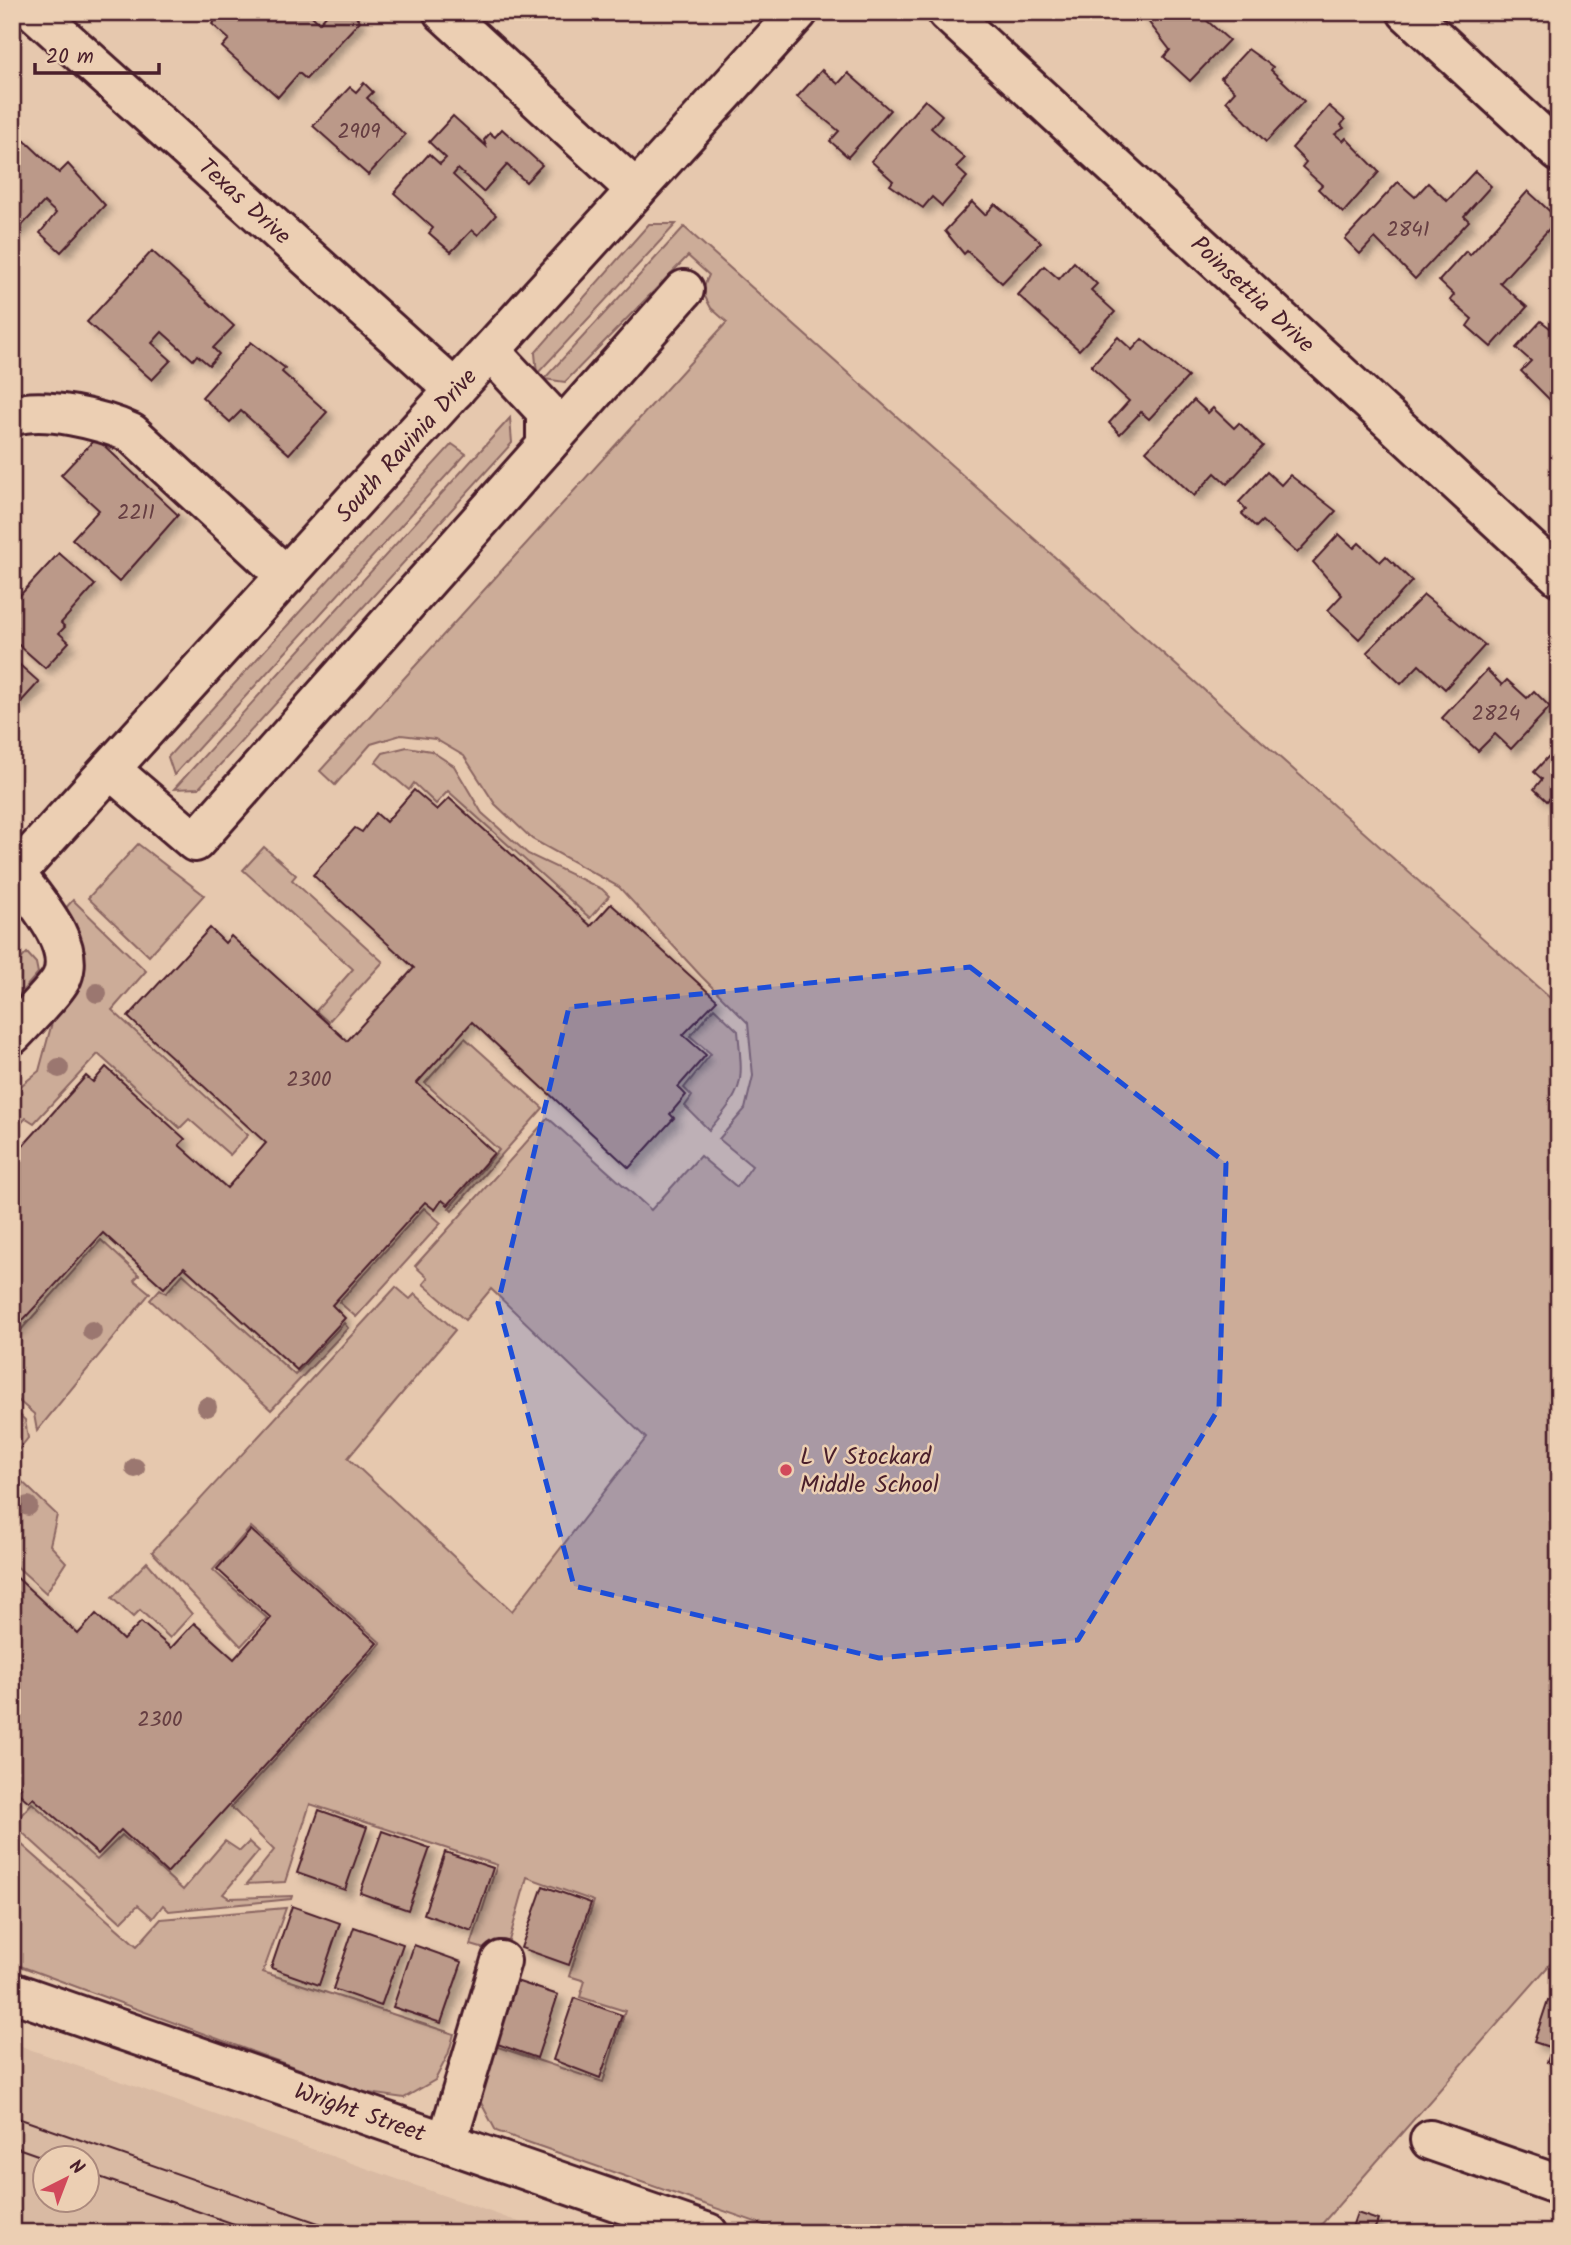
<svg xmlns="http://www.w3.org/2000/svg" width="1571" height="2245" viewBox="0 0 1571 2245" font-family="Kalam,sans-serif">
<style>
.built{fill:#d9baa3;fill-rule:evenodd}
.green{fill:#ccac98;stroke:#8b6662;stroke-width:2}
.building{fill:#bb9989;stroke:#4a1f2b;stroke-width:2;filter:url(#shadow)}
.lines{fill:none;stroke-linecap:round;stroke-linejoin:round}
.minor-casing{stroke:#4a1f2b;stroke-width:44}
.minor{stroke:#eccfb3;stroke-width:38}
.tram{stroke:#4a1f2b;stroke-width:2}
.tree{fill:#9b776f}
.marked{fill:#1d4ed8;fill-opacity:0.2;stroke:#1d4ed8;stroke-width:5;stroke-dasharray:14 9;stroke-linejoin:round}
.poi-dot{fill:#d1495b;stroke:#eccfb3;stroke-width:2.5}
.labels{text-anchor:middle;stroke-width:5;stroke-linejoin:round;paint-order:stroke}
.number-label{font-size:21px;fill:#663e42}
.street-label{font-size:24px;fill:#4a1f2b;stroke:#eccfb3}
.poi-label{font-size:24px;fill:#4a1f2b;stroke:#eccfb3;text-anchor:start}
</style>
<defs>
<filter id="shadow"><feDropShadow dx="6" dy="6" stdDeviation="3.5" flood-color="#0004"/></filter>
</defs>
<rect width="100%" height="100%" fill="#e6c8ae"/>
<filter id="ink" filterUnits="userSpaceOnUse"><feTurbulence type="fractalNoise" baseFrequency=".0143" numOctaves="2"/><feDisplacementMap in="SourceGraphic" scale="14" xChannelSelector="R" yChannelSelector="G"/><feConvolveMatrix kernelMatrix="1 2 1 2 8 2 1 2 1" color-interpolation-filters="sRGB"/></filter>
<g filter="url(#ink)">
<path class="built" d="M 12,2043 L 550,2233 L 12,2233 ZM 46,2158 L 88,2158 L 88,2200 L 46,2200 Z"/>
<g class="green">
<polygon points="649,224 676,224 537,374 535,353"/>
<polygon points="684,227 1559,1006 1559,1954 1314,2233 787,2233 496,2131 480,2101 481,2077 492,2045 603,2082 625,2011 580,1997 585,1981 569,1976 594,1901 527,1877 505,1955 471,1945 497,1865 310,1804 285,1882 247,1884 274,1850 231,1807 381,1643 251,1527 213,1570 267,1618 241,1646 152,1552 396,1287 410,1299 415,1294 455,1330 348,1458 512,1611 646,1438 491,1289 465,1320 423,1284 428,1278 415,1266 548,1118 651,1210 700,1156 737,1187 752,1166 719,1139 745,1109 753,1076 748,1023 701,976 619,887 532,839 495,804 464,756 435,739 401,735 371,744 335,785 320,771 727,322 711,308 702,291 709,275 688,256 565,382 544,379"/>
<polygon points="510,418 512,443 199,788 174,789"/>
<polygon points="452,444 466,454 174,775 168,757"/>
<polygon points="407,747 431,751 454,766 482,813 528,854 602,889 609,896 590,918 448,791 436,804 414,783 409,790 376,762 383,753"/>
<polygon points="138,844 204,895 149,956 88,898"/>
<polygon points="264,847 296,875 292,880 383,962 328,1022 316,1011 353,969 243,870"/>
<polygon points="73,900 146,971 112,1010 248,1135 230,1155 189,1119 180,1128 98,1054 34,1123 26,1118 12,1133 12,1093 39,1071 53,1019 62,912"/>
<polygon points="27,953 36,963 38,973 12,1003 12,969"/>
<path d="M 714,1008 L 738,1031 C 743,1085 745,1088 709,1130 L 685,1106 L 692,1096 L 684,1088 L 711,1054 L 690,1036 Z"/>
<polygon points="465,1038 543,1108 452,1211 449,1208 499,1150 425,1083"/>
<polygon points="424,1208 441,1223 356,1317 339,1302"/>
<polygon points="101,1240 139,1275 134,1280 150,1293 37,1431 34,1414 12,1395 12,1340"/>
<polygon points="183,1274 295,1375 344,1323 348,1328 271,1410 150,1300 160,1289 166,1293"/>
<polygon points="12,1408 25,1420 28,1438 12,1458"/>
<polygon points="12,1472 57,1515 50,1545 66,1562 46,1593 12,1562"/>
<polygon points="147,1562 192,1614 170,1638 140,1610 133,1617 112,1598"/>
<polygon points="32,1803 97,1860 122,1835 183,1890 225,1841 240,1851 249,1842 259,1851 223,1894 229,1898 292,1896 291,1899 169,1911 163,1905 153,1918 138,1905 121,1922 13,1824"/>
<polygon points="12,1836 137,1946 161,1919 286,1908 263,1972 454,2034 448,2055 435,2080 404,2098 362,2092 12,1963"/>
</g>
<g class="building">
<polygon points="223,12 315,12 312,16 319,23 329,12 351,12 360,21 306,79 299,73 278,97 222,47 229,39 212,24"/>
<polygon points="1141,12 1197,12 1229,40 1190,81 1164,57 1170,50"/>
<polygon points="1248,49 1273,67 1271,70 1304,101 1266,142 1226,101 1235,91 1221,78"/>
<polygon points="822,70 838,84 848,73 890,110 848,157 830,141 839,131 797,97"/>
<polygon points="364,83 373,92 367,98 405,135 368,175 313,126 350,87 356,92"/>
<polygon points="925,100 942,115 931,128 965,158 956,167 967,177 942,206 932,197 923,208 890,185 893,181 871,161"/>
<polygon points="1329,106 1345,120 1341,125 1344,128 1335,134 1343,141 1346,138 1379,172 1343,213 1318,189 1322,185 1302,167 1306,162 1292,148"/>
<polygon points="453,116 486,146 484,140 490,133 495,137 502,129 542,165 526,182 507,165 483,192 458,169 453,175 496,215 478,235 472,230 451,252 429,233 433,228 394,193 429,154 440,164 446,158 429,142"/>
<polygon points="21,137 59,173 68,164 105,205 61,252 40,233 56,213 44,202 16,232 12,229 12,148"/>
<polygon points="1475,171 1491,186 1464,216 1469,221 1415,279 1375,238 1360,254 1345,239 1398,182 1415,197 1428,183 1447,201"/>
<polygon points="1528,191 1558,219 1500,283 1527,307 1491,347 1467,326 1472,319 1450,300 1454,295 1439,281 1466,251 1470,255"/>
<polygon points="972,202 985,215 995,204 1041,242 1002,283 967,251 964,254 945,231"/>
<polygon points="152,251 234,326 213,348 219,354 209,365 197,355 193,360 162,332 152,343 171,360 152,380 87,322"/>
<polygon points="1074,262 1097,284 1091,290 1115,312 1079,350 1018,295 1044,266 1059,279"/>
<polygon points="1541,321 1559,335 1559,409 1521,371 1531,361 1516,348"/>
<polygon points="1118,337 1132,350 1142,339 1188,377 1149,419 1141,412 1120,434 1109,423 1129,401 1091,366"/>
<polygon points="251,342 285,368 282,372 327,412 289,454 241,411 230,422 202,397"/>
<polygon points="1194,400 1208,413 1213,408 1234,428 1239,423 1263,446 1227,484 1215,473 1194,496 1146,451"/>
<polygon points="96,438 178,515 119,582 72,539 99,510 61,475"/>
<polygon points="1267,472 1281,485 1290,475 1336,511 1297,553 1262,521 1256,527 1242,514 1246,509 1239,502"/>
<polygon points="1339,534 1354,548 1359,543 1380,562 1386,556 1412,581 1359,639 1328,610 1342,595 1313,562"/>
<polygon points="59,553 95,585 61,623 65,627 59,633 69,642 45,668 12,639 12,604"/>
<polygon points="1424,595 1485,645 1445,689 1419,665 1401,684 1367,652"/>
<polygon points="12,658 39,682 19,704 12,697"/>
<polygon points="1487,670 1502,685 1507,680 1527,698 1534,691 1550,707 1511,749 1495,734 1478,751 1442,718"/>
<polygon points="1559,745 1559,793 1557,791 1547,801 1534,789 1542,779 1534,772"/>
<polygon points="414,790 437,810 449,798 591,926 611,904 717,1000 683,1035 706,1055 678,1087 686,1095 670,1114 674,1118 629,1168 472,1022 417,1083 494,1153 448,1205 442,1200 435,1210 425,1202 332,1305 345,1318 297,1370 184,1267 164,1288 103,1233 12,1332 12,1158 86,1076 93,1082 106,1067 185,1139 179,1145 227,1188 266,1143 128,1017 210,928 225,943 231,936 347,1041 414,968 313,875 355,828 362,832 376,813 386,822"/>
<polygon points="251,1530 377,1643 167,1873 121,1830 98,1854 33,1798 29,1802 16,1791 21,1787 12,1778 12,1573 78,1634 96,1614 123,1640 141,1622 171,1648 194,1623 234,1659 271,1618 217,1569"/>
<polygon points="319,1810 367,1827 345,1890 297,1873"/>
<polygon points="382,1831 430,1848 408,1910 360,1893"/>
<polygon points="445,1852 493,1868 472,1931 424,1914"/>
<polygon points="543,1886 591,1903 569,1965 521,1948"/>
<polygon points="292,1906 340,1923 319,1985 271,1968"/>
<polygon points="354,1927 403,1944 381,2006 333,1989"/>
<polygon points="414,1945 462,1962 441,2023 393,2007"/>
<polygon points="510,1979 558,1995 537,2058 489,2041"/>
<polygon points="574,1998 622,2015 600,2078 553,2060"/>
<polygon points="1548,2000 1559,2002 1559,2066 1547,2062 1552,2048 1534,2042"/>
<polygon points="1357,2213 1378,2220 1373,2233 1350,2233"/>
</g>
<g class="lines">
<defs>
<g id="minor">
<polyline points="35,12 455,390"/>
<polyline points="443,12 636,190"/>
<polyline points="947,12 1559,576"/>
<polyline points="1407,12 1559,152"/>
<path d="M 12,416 C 43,405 102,420 131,433 L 286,576"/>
<polyline points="546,446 684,290"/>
<polyline points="110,769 195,842 546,446 546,411 491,352"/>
<polyline points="12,877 798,12"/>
<path d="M 12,1035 C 23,1023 57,989 62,977 C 76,943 34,900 15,873"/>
<polyline points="12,1992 708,2233"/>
<polyline points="1430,2140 1559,2185"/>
<polyline points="447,2142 501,1961"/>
</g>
</defs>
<use href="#minor" class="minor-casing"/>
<use href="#minor" class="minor"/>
<g class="tram">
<polyline points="12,2116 347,2233"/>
<polyline points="12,2146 46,2158"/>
<polyline points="88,2173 260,2233"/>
</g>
</g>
<g class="tree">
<circle cx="97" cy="993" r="10"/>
<circle cx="59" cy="1068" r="10"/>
<circle cx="92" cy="1331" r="10"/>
<circle cx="207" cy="1407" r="10"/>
<circle cx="135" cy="1468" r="10"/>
<circle cx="28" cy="1506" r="10"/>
</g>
</g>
<path class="marked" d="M 970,967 L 1226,1163 L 1219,1408 L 1078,1640 L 879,1658 L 574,1586 L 498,1303 L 569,1007 Z"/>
<circle class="poi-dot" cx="786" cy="1470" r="7"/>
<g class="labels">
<g class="number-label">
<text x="359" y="138">2909</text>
<text x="1408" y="236">2841</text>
<text x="136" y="519">2211</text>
<text x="1496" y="720">2824</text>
<text x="309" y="1086">2300</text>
<text x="160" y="1726">2300</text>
</g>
<g class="street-label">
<text transform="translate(245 201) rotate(42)" y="8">Texas Drive</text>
<text transform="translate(1253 294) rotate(43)" y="8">Poinsettia Drive</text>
<text transform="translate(406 445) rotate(-48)" y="8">South Ravinia Drive</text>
<text transform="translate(360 2112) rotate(19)" y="8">Wright Street</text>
</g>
<g class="poi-label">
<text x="800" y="1464">L V Stockard<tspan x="800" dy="28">Middle School</tspan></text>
</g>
</g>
<rect width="1571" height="2245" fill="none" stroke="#eccfb3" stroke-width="42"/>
<rect x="21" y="21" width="1529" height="2203" fill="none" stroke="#4a1f2b" stroke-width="2.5" filter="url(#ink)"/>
<g transform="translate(66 2179) rotate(42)"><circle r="33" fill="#eccfb3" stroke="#ab897d" stroke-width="2"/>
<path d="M0-5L12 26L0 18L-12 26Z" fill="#d1495b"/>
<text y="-10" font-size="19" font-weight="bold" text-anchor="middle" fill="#4a1f2b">N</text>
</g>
<path d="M35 63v10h124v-10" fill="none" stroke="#4a1f2b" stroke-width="3.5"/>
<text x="46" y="63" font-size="21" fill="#4a1f2b" stroke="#eccfb3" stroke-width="5" paint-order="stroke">20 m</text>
</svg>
